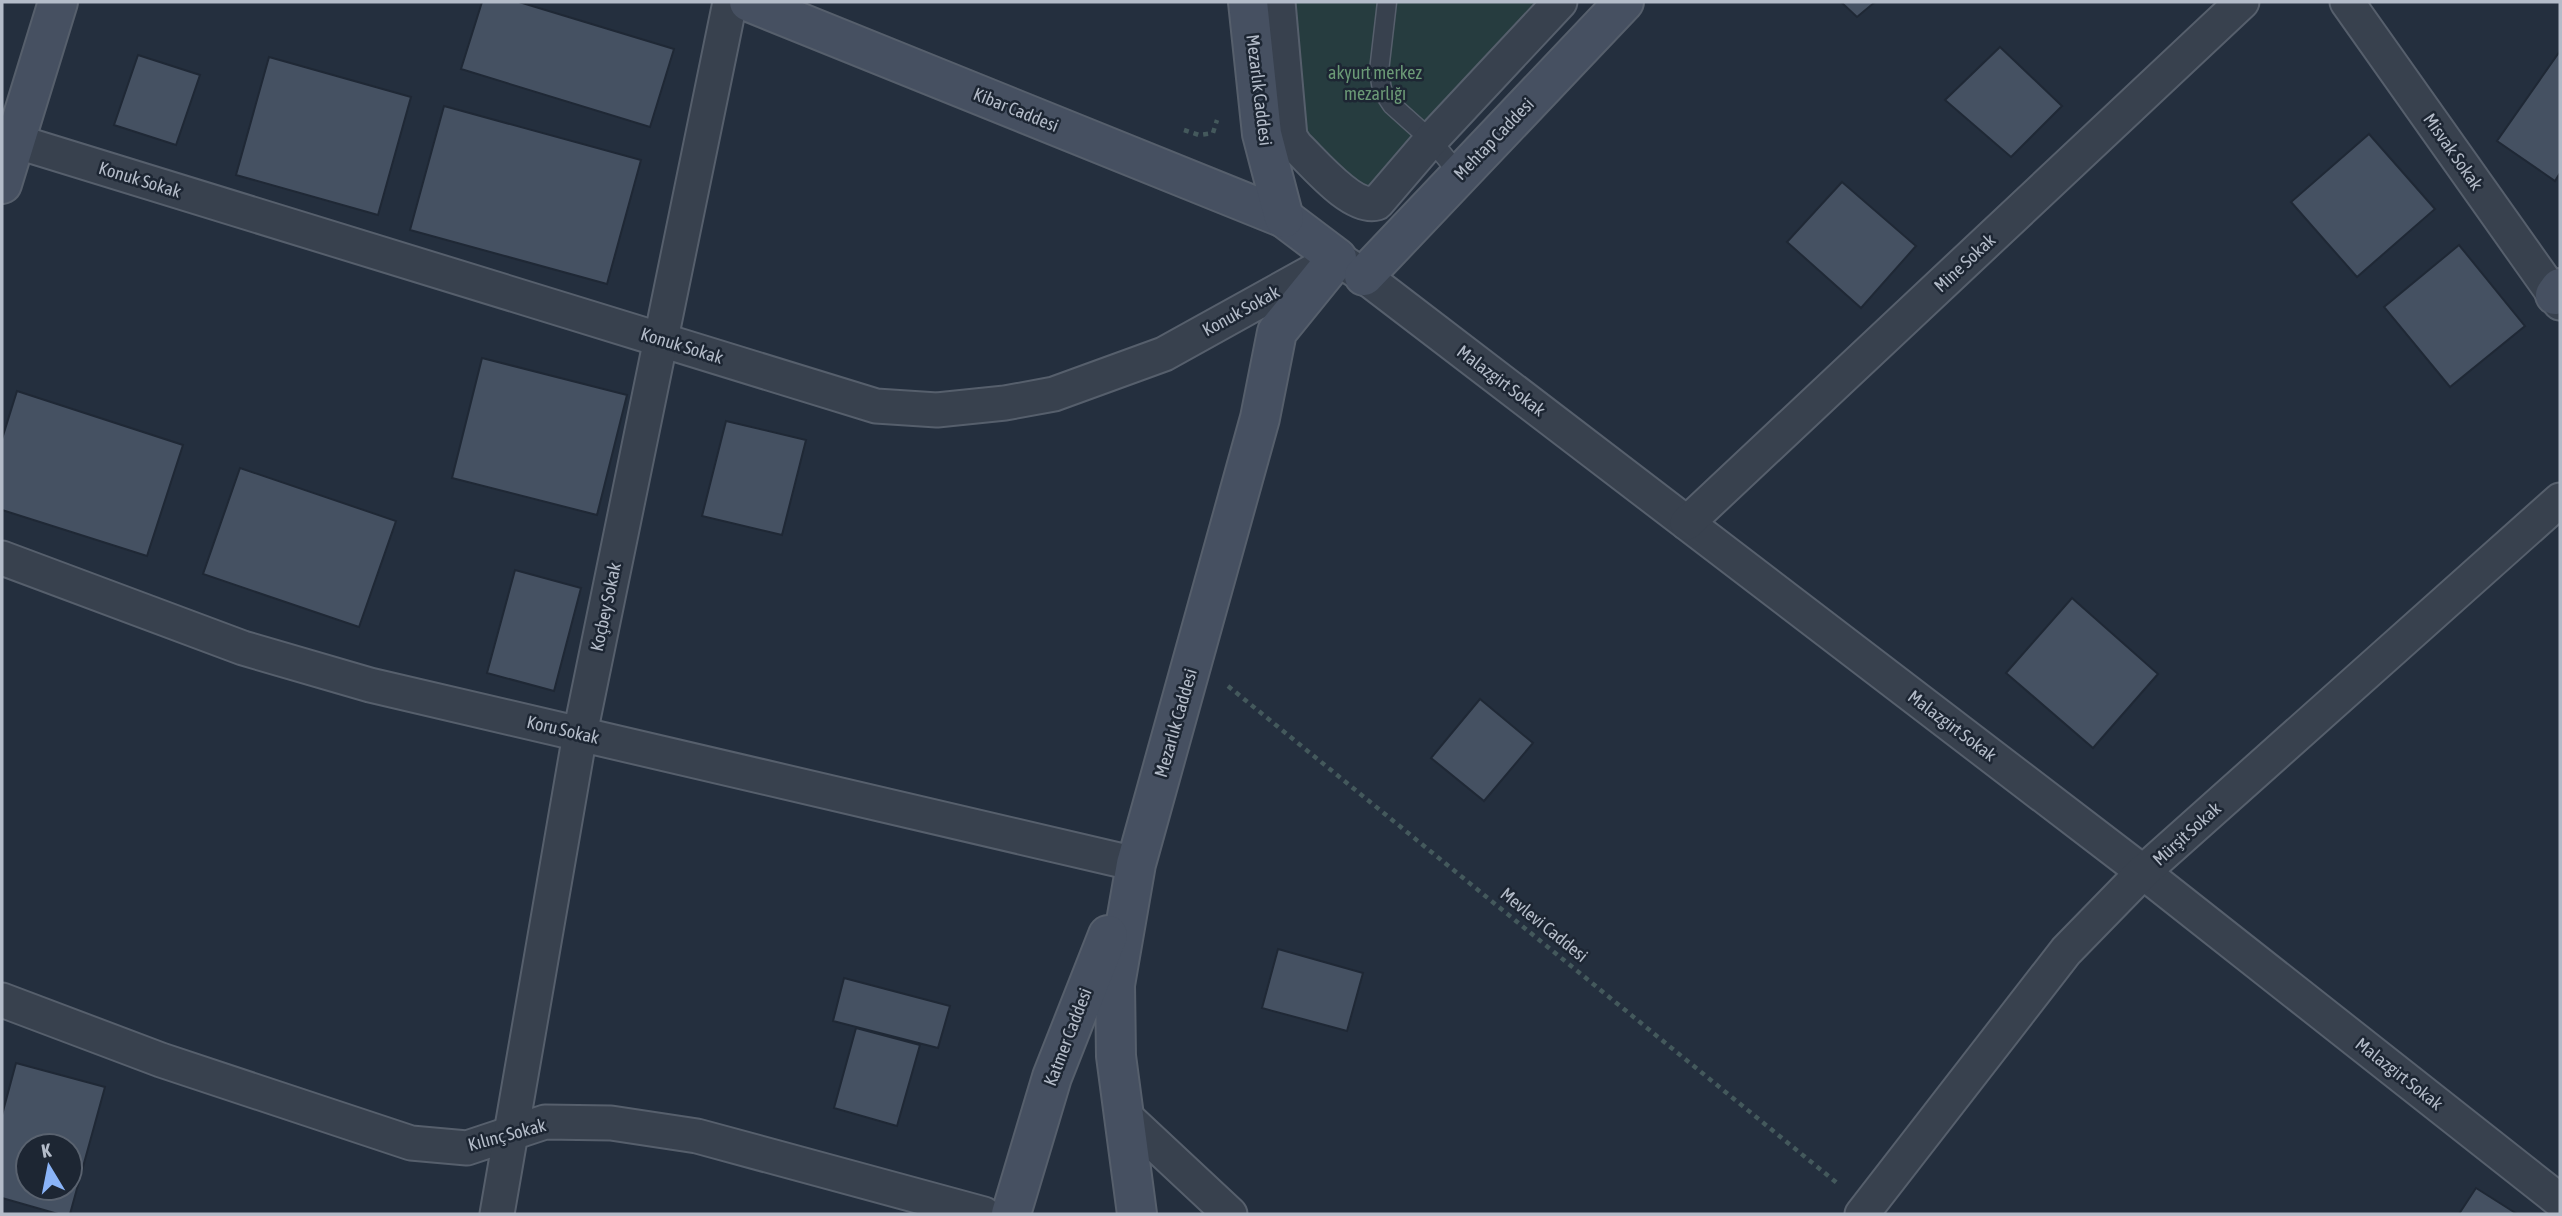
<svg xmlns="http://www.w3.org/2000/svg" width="2562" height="1216" font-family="'Asap Condensed',sans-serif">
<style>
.green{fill:#263c3f}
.building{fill:#455162;stroke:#1f2835;stroke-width:2;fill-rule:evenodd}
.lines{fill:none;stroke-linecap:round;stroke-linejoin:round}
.lane-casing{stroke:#565f6c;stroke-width:21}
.street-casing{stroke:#565f6c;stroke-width:37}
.secondary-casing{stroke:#565f6c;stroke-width:42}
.path{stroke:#44595c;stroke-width:4.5;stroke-dasharray:5 5;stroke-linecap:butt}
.lane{stroke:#38414e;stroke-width:18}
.street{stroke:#38414e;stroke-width:33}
.secondary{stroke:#465061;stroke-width:38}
.labels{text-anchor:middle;stroke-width:5;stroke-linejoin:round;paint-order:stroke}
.park-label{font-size:18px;fill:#6b9a76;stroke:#1d2633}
.street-label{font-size:18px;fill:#b4bcc9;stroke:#1d2633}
</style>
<rect width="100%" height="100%" fill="#242f3e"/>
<polygon class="green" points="1284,2 1571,2 1374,199 1296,135"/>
<g class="building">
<polygon points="482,2 519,2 674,49 650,127 461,69"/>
<polygon points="1841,2 1875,2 1857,17"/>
<polygon points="2000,47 2062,106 2011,157 1945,100"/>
<polygon points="2560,51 2560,173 2555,181 2497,141"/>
<polygon points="138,55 200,75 176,145 114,125"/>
<polygon points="269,57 411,97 378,215 236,175"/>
<polygon points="444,106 641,160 607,284 410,230"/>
<polygon points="2369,134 2435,209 2357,277 2291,202"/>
<polygon points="1842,182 1916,246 1861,308 1787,242"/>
<polygon points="2459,245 2525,326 2450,387 2384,307"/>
<polygon points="482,358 627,395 597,515 452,478"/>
<polygon points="17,391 183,445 147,556 2,510 2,439"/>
<polygon points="726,421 806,440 782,535 702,516"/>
<polygon points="240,468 396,521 359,627 203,574"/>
<polygon points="515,570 581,588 554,691 487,673"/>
<polygon points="2072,598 2158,674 2093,748 2006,673"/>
<polygon points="1480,699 1533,743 1484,801 1431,758"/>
<polygon points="1278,949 1363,973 1347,1031 1262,1008"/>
<polygon points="844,978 950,1006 938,1048 833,1021"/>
<polygon points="856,1028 920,1045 897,1126 834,1108"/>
<path d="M16 1063 105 1087 70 1214H58L2 1198V1115ZM28 1146H70V1188H28Z"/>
<polygon points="2476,1188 2517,1214 2459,1214"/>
</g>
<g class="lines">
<defs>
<polyline id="lane" points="1387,2 1379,71 1382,90 1392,105 1431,140 1460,175"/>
<g id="street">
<path d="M1278 2 1290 137 1296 146C1314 163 1352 210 1377 203L1431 140 1560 2"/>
<polyline points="2347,2 2560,303"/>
<polyline points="15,141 876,406 937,410 1005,403 1054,394 1164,354 1337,258 1364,276 2143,872 2560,1201"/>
<polyline points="1687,523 2242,2"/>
<polyline points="2,558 243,648 370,685 1136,864"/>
<polyline points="2,1000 161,1060 411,1143 467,1148 545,1122 611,1123 697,1136 984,1214"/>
<polyline points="1124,1115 1230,1214"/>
<polyline points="497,1214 580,734 730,2"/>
<polyline points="1862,1214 2066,951 2143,872 2560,500"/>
</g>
<g id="secondary">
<polyline points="749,2 1284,218 1337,258 1277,332 1260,418 1136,864 1115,985 1116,1056 1137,1214"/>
<polyline points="1248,2 1262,134 1284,218"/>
<polyline points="2,184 58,2"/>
<polyline points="1364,276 1624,2"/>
<polyline points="2555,295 2560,288"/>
<polyline points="1011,1214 1052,1077 1108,935"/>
</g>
</defs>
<use href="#lane" class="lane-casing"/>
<use href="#street" class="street-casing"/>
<use href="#secondary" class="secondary-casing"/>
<g class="path">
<polyline points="1184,130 1199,135 1213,133 1217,120"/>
<polyline points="1228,686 1837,1183"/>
</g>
<use href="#lane" class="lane"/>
<use href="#street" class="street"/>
<use href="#secondary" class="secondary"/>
</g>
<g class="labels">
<g class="park-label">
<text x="1375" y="79">akyurt merkez<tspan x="1375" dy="21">mezarlığı</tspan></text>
</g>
<g class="street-label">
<text transform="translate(1259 90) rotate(83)" y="6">Mezarlık Caddesi</text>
<text transform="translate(1016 110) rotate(22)" y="6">Kibar Caddesi</text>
<text transform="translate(1494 139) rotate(-46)" y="6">Mehtap Caddesi</text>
<text transform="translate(2453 152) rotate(55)" y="6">Misvak Sokak</text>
<text transform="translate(140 180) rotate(17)" y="6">Konuk Sokak</text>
<text transform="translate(1965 263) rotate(-43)" y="6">Mine Sokak</text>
<text transform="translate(1241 311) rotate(-29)" y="6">Konuk Sokak</text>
<text transform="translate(682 346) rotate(17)" y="6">Konuk Sokak</text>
<text transform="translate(1501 381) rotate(37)" y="6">Malazgirt Sokak</text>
<text transform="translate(606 607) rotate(-78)" y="6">Koçbey Sokak</text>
<text transform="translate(1176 723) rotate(-74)" y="6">Mezarlık Caddesi</text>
<text transform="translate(1952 726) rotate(37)" y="6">Malazgirt Sokak</text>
<text transform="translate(563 730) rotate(13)" y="6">Koru Sokak</text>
<text transform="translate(2187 834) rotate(-42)" y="6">Mürşit Sokak</text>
<text transform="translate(1544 925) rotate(39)" y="6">Mevlevi Caddesi</text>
<text transform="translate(1068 1037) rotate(-69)" y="6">Katmer Caddesi</text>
<text transform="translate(2399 1074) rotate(38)" y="6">Malazgirt Sokak</text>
<text transform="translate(507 1135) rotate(-15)" y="6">Kılınç Sokak</text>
</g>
</g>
<rect width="2562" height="1216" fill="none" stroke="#b4bcc9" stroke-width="7"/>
<g transform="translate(49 1167) rotate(350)"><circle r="33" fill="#1d2633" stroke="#59626f" stroke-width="2"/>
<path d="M0-5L12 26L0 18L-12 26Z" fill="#8ab4f8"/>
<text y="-10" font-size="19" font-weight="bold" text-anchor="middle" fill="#b4bcc9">K</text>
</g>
</svg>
